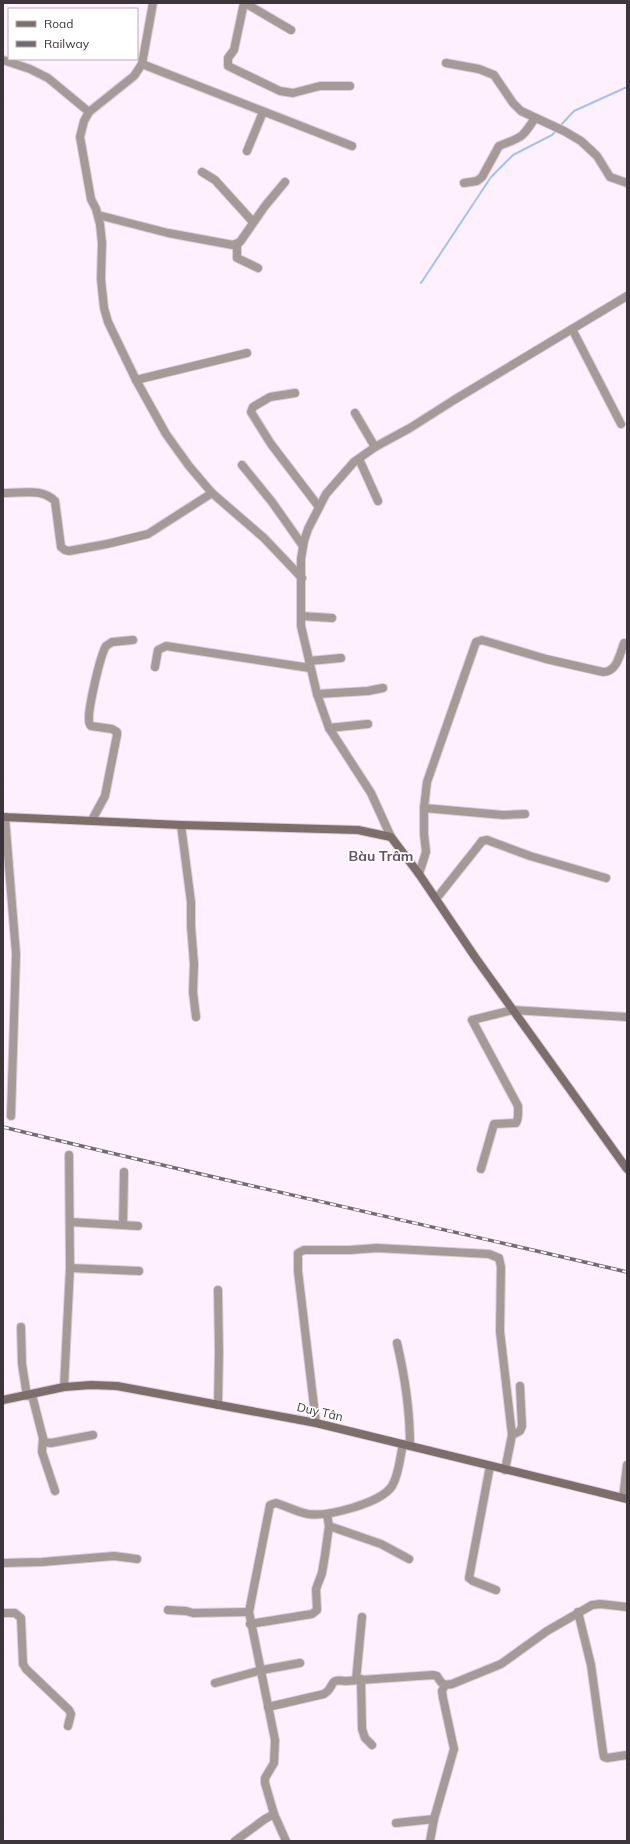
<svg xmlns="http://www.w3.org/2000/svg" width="630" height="1844" font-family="Mulish,sans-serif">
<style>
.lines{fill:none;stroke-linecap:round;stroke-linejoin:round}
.stream{stroke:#a1c2f6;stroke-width:2}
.street-casing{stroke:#dccedc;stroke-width:10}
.secondary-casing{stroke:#dccedc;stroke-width:10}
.street{stroke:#a59a96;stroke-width:8}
.secondary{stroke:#7e6e69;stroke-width:8}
.rail-casing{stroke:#726972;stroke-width:3.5}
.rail{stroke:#fff;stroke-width:2;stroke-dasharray:6;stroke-linecap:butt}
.labels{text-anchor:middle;stroke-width:3.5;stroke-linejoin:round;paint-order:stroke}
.street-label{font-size:12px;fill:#3c353c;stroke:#fff}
.quarter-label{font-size:14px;font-weight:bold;fill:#615161;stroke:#fff}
</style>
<rect width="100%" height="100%" fill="#fff0ff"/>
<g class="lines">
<g class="stream">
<polyline points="560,126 574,111 627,87"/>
<polyline points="421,283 491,177 513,155 552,135 557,130"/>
</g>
<defs>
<g id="street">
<polyline points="153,3 142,64 134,76 89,112 84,121 80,137 91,199 96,209 100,224 102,243 101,279 104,308 108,322 136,380 166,434 189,466 212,493 264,538 302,578"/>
<polyline points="244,3 234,50 228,58 228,66 280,91 293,93 320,86 350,86"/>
<polyline points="245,3 291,30"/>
<polyline points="3,60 30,69 48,78 89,112"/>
<polyline points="446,63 479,69 494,75 513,103 521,111 564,131 581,141 597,156 610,177 627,183"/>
<polyline points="142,64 352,146"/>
<polyline points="247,151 263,112"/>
<polyline points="202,172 215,180 253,222"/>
<path d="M464 183 477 181 482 177 499 146C521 137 521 140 535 118"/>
<polyline points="98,215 168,233 233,245 240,242 265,206 285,182"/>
<polyline points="237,244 237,258 258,268"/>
<polyline points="572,329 621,424"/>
<polyline points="136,380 247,353"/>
<polyline points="295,393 270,397 253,407 251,412 271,444 319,507"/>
<polyline points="355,413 375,447"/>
<polyline points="359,459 378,501"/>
<polyline points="242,465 272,502 303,546"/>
<path d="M3 493C21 494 41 487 55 501L61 547 65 550 69 551 107 544 148 534 212 493"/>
<polyline points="301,616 332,618"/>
<polyline points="309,661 341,658"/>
<polyline points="155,667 158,650 166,646 310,668"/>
<polyline points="317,694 368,691 383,688"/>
<polyline points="329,728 368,724"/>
<polyline points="424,808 503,815 525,814"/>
<polyline points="5,817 16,954 11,1116"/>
<path d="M92 820 105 796 117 735V732L112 729 91 726C89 723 89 724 89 720 88 709 100 656 106 646L112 642 133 640"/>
<polyline points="181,825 191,902 191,926 194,964 193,992 196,1017"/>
<polyline points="391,837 371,793 329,728 317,694 301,626 301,559 304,541 308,529 326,494 354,462 375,447 410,428 454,400 627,296"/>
<path d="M419 874 426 852 424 834V808L427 782 476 642 482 640 546 659 603 672C617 672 620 654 624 643"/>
<polyline points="436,899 479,845 482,841 487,840 530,856 606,878"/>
<path d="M481 1169 494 1124 516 1123C519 1118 518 1112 518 1106L472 1020 513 1010 627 1017"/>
<polyline points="70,1222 138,1226"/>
<polyline points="123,1225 124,1172"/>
<polyline points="70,1268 139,1271"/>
<polyline points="21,1327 22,1364 27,1396"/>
<path d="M397 1343C405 1377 410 1411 410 1446"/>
<polyline points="64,1387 70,1268 69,1155"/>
<polyline points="32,1395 43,1438 42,1452 55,1491"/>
<polyline points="218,1405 219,1352 218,1290"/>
<polyline points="316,1423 298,1271 298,1253 304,1250 350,1250 377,1248 489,1254 499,1258 501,1267 500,1331 512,1435 505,1470"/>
<polyline points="512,1435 520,1431 522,1426 520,1386"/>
<polyline points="43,1442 51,1443 93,1435"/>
<polyline points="490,1466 469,1578 473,1581 496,1590"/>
<polyline points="623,1498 627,1465"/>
<polyline points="329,1526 381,1544 409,1559"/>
<polyline points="3,1563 42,1562 114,1556 137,1559"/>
<polyline points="168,1610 186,1611 193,1613 249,1612"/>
<polyline points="578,1612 591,1665 603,1752 604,1757 607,1758 627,1755"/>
<polyline points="3,1613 15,1613 21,1618 23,1664 26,1669 69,1710 71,1714 68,1726"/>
<polyline points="250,1624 312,1614 317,1610 316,1589 322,1573 325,1555 329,1526 327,1514"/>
<polyline points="361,1679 362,1729 365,1738 372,1745"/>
<polyline points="356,1680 362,1617"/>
<polyline points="215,1683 262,1670 300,1663"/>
<path d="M268 1707 324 1694C336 1687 327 1678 346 1681L433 1675 437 1676C441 1683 443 1686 452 1684L501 1664 547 1631 592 1605 600 1604 627 1607"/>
<polyline points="396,1823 434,1819"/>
<polyline points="235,1841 265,1819 274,1814"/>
<path d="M286 1841 274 1814 265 1783V1778L274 1763 275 1740 249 1612 270 1505 276 1503C286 1506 297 1512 308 1514 328 1517 381 1503 392 1486 399 1475 400 1457 403 1444"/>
<polyline points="430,1841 434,1819 454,1749 443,1698 442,1691 445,1685"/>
</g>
<g id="secondary">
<polyline points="3,817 181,825 358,830 391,837 419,874 475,957 627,1169"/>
<polyline points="3,1400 64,1387 91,1385 117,1386 316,1423 627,1499"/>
</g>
</defs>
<use href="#street" class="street-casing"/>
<use href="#secondary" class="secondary-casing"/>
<use href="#street" class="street"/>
<use href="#secondary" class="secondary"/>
<defs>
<path id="rail" d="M3 1127C210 1178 419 1223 627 1272"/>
</defs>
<use href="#rail" class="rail-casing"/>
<use href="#rail" class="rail"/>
</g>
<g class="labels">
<g class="street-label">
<text transform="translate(320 1412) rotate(13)" y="4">Duy Tân</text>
</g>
<g class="quarter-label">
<text x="381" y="861">Bàu Trâm</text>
</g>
</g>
<rect width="630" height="1844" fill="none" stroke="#3c353c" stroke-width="8"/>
<rect x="8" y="8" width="130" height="52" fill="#ffffff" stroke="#b1aeb1"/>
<rect x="16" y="21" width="20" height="6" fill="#7e6e69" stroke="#b1aeb1"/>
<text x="44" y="28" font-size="12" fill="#3c353c">Road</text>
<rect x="16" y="41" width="20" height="6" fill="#726972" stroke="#b1aeb1"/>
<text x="44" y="48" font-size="12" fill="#3c353c">Railway</text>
</svg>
